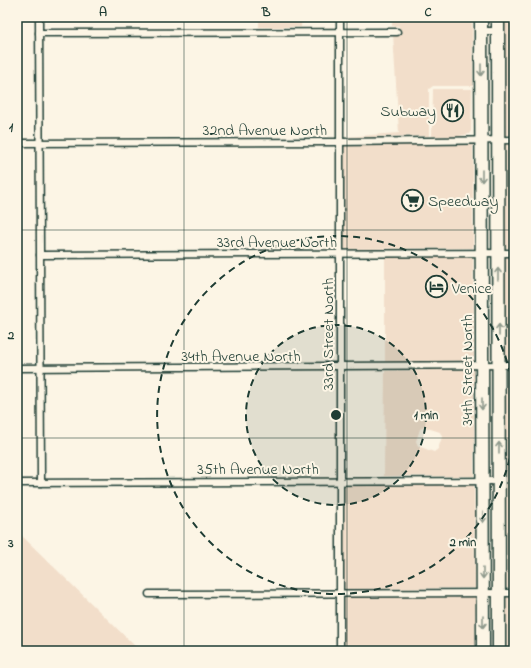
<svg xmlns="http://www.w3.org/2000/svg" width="531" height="668" font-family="'Indie Flower',sans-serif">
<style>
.built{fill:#f2deca;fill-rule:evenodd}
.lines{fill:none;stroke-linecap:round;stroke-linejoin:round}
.street-casing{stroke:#1f3d34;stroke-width:9}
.highway-casing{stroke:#1f3d34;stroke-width:15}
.street{stroke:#fcf5e5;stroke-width:6}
.highway{stroke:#fcf5e5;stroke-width:12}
.oneway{stroke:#8e998c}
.grid{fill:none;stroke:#1f3d34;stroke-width:1;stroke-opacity:0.55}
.ring{fill:none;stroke:#1f3d34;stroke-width:2;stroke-dasharray:7 5}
.labels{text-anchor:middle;stroke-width:4;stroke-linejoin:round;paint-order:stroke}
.poi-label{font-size:16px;fill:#1f3d34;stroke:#fcf5e5;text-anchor:start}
.street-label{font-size:16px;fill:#1f3d34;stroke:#fcf5e5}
.centre{fill:#1f3d34;stroke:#fcf5e5;stroke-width:2}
.ring-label{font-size:12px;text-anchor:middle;font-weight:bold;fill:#1f3d34;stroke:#fcf5e5;stroke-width:4;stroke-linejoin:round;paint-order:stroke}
.neatline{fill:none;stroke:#1f3d34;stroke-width:1.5}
.grid-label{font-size:13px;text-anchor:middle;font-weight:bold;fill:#1f3d34}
</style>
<rect width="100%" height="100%" fill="#fcf5e5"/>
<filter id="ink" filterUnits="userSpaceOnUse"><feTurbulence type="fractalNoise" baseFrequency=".025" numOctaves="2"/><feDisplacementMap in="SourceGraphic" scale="8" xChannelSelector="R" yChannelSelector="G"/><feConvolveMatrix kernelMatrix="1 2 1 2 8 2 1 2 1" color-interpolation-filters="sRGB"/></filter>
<g filter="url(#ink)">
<g class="built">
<polygon points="259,17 302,17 301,27 259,27"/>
<polygon points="392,17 472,17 473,86 433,86 429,89 429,136 344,137 399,133 393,34 399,34 399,26 392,26"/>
<polygon points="501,17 514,17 514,135 502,136"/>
<polygon points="433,89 472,89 471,131 469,134 459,136 432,136"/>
<polygon points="473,144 473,248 344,249 344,146"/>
<rect x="502" y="144" width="12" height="104"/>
<polygon points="385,257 473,257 474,361 385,362"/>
<polygon points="502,257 514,257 514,361 503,361"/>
<path d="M474 369V476H384L385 371ZM424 427 440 432 442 437 438 449 434 452 418 446 416 441 420 429Z"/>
<polygon points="503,369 514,369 514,588 506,588"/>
<polygon points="344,485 474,485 475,588 344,589"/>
<polygon points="17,531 140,651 17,651"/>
<polygon points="475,597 475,651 344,651 344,598"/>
<rect x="506" y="597" width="8" height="54"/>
</g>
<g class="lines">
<defs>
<g id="street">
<polyline points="39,17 41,483"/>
<polyline points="481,31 498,31"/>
<polyline points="39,33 397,32"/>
<polyline points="17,143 340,142 514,140"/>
<polyline points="40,255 514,253"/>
<polyline points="17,368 514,365"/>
<polyline points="17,483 499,481"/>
<polyline points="149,594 514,593"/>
<polyline points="340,651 340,17"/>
</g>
<g id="highway">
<polyline points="481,17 483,651"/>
<polyline points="498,17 499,651"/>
</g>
</defs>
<use href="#street" class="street-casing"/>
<use href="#highway" class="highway-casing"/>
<use href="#street" class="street"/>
<use href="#highway" class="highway"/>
</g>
<defs><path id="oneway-shaft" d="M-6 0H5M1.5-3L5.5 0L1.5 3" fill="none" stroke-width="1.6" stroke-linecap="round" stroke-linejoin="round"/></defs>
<g class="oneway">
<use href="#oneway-shaft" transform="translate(481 70) rotate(90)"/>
<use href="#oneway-shaft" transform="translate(482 176) rotate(90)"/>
<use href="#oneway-shaft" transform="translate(498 274) rotate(-90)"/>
<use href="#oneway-shaft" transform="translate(499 330) rotate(-90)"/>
<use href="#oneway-shaft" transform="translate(482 404) rotate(90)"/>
<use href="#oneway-shaft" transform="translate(499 448) rotate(-90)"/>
<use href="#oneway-shaft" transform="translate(483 517) rotate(90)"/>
<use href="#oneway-shaft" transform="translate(483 573) rotate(90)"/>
<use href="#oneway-shaft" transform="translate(483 622) rotate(90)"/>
</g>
</g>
<path class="grid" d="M184 17V651M347 17V651M17 230H514M17 438H514"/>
<circle cx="336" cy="415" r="90" fill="#1f3d34" fill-opacity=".12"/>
<g class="ring">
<circle cx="336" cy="415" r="90"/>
<path d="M514 435A179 179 0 1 1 514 395"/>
</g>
<defs>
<symbol id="restaurant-ring" viewBox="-11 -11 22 22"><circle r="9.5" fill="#fcf5e5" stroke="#1f3d34" stroke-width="1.5"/><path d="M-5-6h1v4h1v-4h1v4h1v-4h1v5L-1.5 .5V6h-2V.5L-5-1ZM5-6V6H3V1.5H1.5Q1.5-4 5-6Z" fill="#1f3d34"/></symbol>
<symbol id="supermarket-ring" viewBox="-11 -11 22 22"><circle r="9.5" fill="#fcf5e5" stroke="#1f3d34" stroke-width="1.5"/><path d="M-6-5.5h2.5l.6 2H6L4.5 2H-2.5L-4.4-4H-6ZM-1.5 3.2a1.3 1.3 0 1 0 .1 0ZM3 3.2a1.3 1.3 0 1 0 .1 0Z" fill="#1f3d34"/></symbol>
<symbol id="hotel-ring" viewBox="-11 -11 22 22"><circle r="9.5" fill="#fcf5e5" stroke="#1f3d34" stroke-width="1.5"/><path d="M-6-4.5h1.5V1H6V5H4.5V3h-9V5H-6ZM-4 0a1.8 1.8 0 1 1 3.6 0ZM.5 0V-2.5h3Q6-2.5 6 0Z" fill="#1f3d34"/></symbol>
</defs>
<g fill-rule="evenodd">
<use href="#restaurant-ring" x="440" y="98" width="25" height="25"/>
<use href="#supermarket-ring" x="400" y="188" width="25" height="25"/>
<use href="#hotel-ring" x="424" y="274" width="25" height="25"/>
</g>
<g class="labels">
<g class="poi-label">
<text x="436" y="116" text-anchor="end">Subway</text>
<text x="428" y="206">Speedway</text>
<text x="452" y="293">Venice</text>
</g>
<g class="street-label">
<text x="265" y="135">32nd Avenue North</text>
<text x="277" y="247">33rd Avenue North</text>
<text transform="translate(327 334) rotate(-90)" y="6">33rd Street North</text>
<text x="241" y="361">34th Avenue North</text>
<text transform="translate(466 370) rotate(-90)" y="6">34th Street North</text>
<text x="258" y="474">35th Avenue North</text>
</g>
</g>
<circle cx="336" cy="415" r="6" class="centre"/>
<g class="ring-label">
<text x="426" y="419">1 min</text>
<text x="463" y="546">2 min</text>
</g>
<rect width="531" height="668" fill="none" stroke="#fcf5e5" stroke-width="44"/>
<rect x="22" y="22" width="487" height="624" class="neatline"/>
<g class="grid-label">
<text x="103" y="16">A</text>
<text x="266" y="16">B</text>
<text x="428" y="16">C</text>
<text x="11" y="131">1</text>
<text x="11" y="339">2</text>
<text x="11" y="547">3</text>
</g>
</svg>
